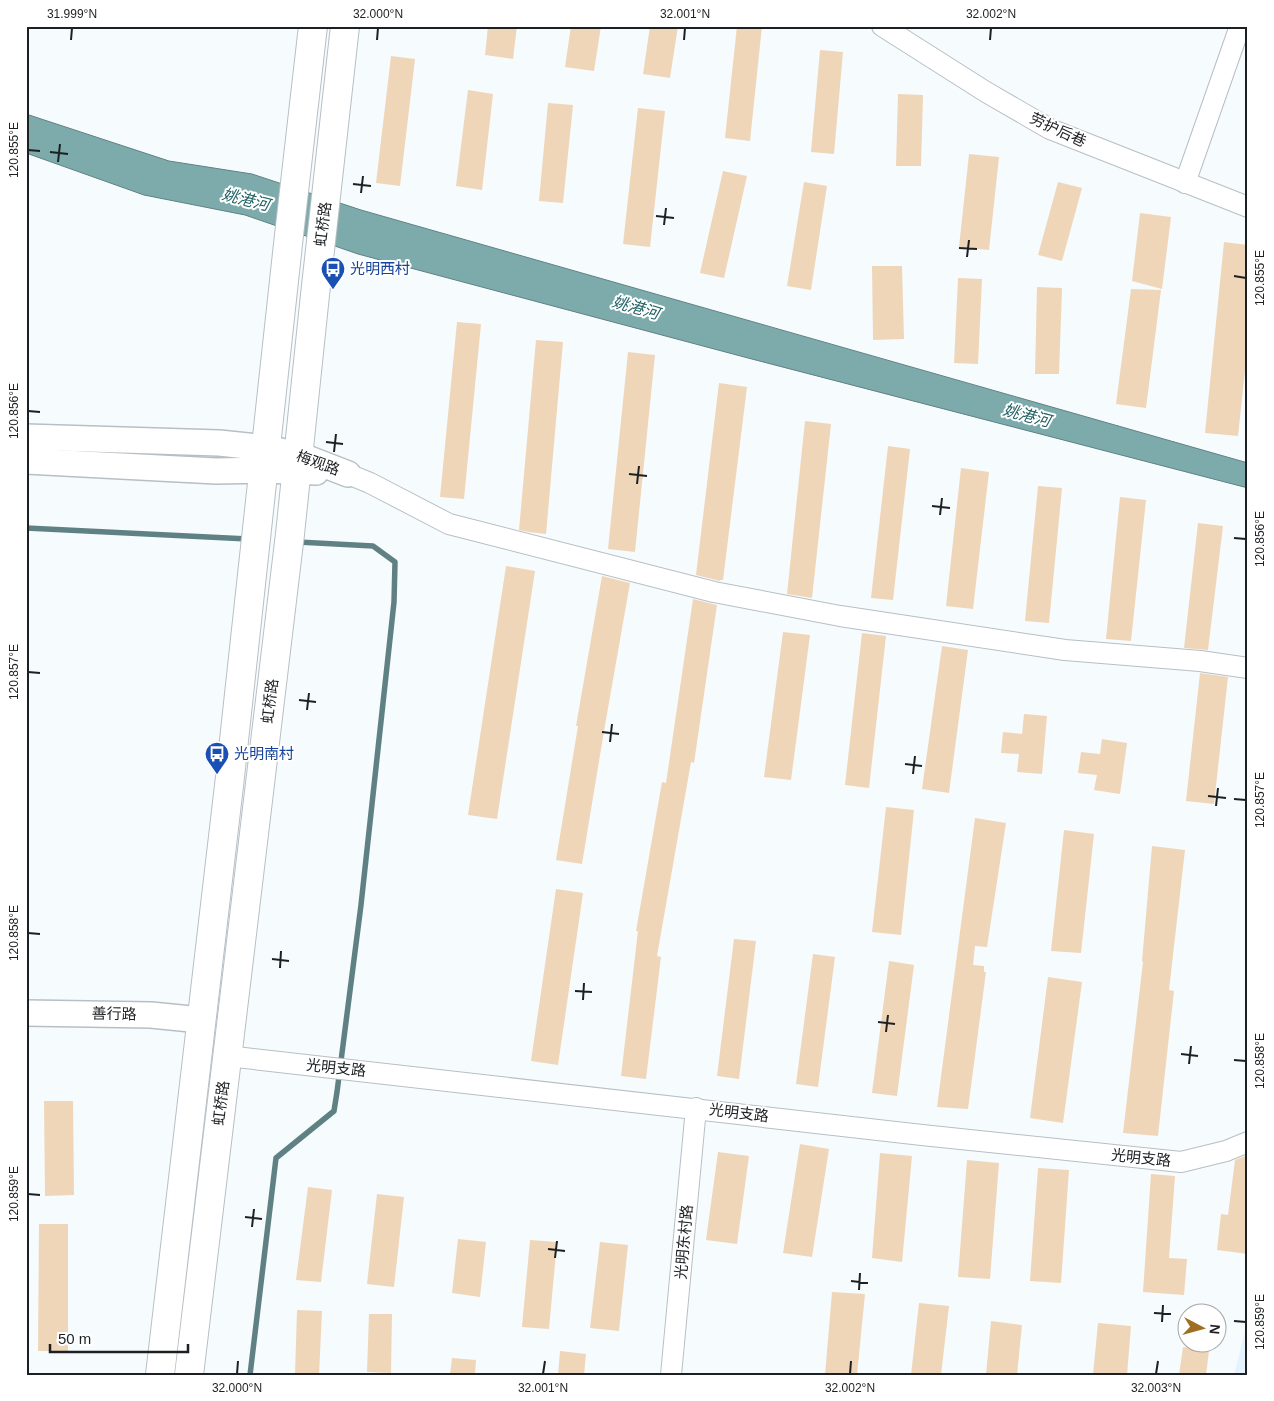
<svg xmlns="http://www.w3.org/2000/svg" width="1274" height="1401" font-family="Helvetica,'Noto Sans SC',sans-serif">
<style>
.built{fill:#e4f3fe}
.water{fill:#7dabac;stroke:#608183}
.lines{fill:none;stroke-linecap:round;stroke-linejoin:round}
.stream{stroke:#608183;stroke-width:5.5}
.building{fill:#f0d6b9}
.minor-casing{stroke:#b7bfc5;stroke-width:22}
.tertiary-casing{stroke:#b7bfc5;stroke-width:28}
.primary-casing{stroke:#b7bfc5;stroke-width:30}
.minor{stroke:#fff;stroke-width:20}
.tertiary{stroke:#fff;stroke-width:25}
.primary{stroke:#fff;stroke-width:28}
.ticks{fill:none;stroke:#1d2023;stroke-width:2}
.labels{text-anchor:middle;stroke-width:4;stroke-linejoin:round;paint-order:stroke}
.street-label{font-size:15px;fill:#1d2023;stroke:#fff}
.transit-label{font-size:15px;fill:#164399;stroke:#fff;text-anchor:start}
.water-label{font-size:16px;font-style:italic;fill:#236263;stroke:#fff}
.neatline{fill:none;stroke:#1d2023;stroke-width:2}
.ticks-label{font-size:12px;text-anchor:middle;fill:#1d2023}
</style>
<rect width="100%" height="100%" fill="#f6fbfe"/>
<polygon class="built" points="1248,1320 1248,1375 1234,1375"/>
<polygon class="water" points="26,114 169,161 252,174 361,210 1248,463 1248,488 748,358 358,254 245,215 144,195 26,153"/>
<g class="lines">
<g class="stream">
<polyline points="26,528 248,539"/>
<polyline points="250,1375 276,1158 334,1111 337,1092 361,905 394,602 395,562 373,546 298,542"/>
</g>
</g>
<g class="building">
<polygon points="488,26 517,26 513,59 485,55"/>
<polygon points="571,26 601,26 594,71 565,67"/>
<polygon points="650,26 678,26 670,78 643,74"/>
<polygon points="737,26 762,26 750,141 725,138"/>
<polygon points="820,50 843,52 834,154 811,152"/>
<polygon points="391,56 415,59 400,186 376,183"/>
<polygon points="468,90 493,94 482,190 456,186"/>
<polygon points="898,94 923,95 921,166 896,166"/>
<polygon points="548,103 573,105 563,203 539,201"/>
<polygon points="638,108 665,111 650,247 623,244"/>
<polygon points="969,154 999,157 989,250 959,247"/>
<polygon points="723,171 747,176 724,278 700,273"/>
<polygon points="804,182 827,186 811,290 787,286"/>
<polygon points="1058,182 1082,188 1062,261 1038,255"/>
<polygon points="1140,213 1171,217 1162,289 1132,281"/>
<polygon points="1224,242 1248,245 1248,343 1238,436 1205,433"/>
<polygon points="872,266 902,266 904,339 873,340"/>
<polygon points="958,278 982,279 978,364 954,363"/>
<polygon points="1037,287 1062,288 1059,374 1035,374"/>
<polygon points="1131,289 1161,290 1146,408 1116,404"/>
<polygon points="457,322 481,324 464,499 440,497"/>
<polygon points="536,340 563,342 546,534 529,532 519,530"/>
<polygon points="628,352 655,355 635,552 608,549"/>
<polygon points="719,383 747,387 723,580 720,580 720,581 696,575"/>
<polygon points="805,421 831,424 812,598 787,594"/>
<polygon points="888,446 910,449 893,600 871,598"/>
<polygon points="961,468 989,472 973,609 946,606"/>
<polygon points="1038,486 1062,488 1049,623 1025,621"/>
<polygon points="1120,497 1146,500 1131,641 1106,639"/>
<polygon points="1198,523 1223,526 1208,650 1184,648"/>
<polygon points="506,566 535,571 497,819 468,815"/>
<polygon points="602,576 630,583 604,731 582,864 556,860 578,726 576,726"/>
<polygon points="693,599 717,605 694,763 691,762 657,956 661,957 646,1079 621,1076 638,931 636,931 662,782 666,783"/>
<polygon points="783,632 810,635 791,780 764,777"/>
<polygon points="862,633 886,636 869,788 845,785"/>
<polygon points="942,646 968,650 949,793 922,789"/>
<polygon points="1200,673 1228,677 1214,804 1186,801"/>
<polygon points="1024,714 1047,716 1042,774 1017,772 1019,754 1001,753 1003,732 1022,734"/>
<polygon points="1102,739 1127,743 1120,794 1094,790 1097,775 1078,773 1081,752 1100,754"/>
<polygon points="886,807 914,810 901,935 872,932"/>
<polygon points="975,818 1006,823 987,947 975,946 973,965 984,966 984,972 986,972 968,1109 937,1107"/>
<polygon points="1064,830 1094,834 1081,953 1051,951"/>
<polygon points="1152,846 1185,850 1169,990 1174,991 1158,1136 1123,1133 1143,962 1142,961"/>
<polygon points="556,889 583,893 558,1065 531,1061"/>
<polygon points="734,939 756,941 739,1079 717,1076"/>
<polygon points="813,954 835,957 818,1087 796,1084"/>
<polygon points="889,961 914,965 897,1096 872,1093"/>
<polygon points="1048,977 1082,982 1063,1123 1030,1118"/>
<polygon points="44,1101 73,1101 74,1195 45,1196"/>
<polygon points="800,1144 829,1149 812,1257 783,1253"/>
<polygon points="718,1152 749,1156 737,1244 706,1240"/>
<polygon points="880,1153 912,1156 902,1262 872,1258"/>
<polygon points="1248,1155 1248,1254 1217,1250 1221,1214 1228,1215 1235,1160"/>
<polygon points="967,1160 999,1163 990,1279 958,1277"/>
<polygon points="1038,1168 1069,1170 1061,1283 1030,1281"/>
<polygon points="1151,1174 1175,1176 1169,1258 1187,1259 1184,1295 1143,1292"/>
<polygon points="308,1187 332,1190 321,1282 296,1280"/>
<polygon points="377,1194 404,1197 394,1287 367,1284"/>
<polygon points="39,1224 68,1224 68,1351 38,1351"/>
<polygon points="458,1239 486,1242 480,1297 452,1293"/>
<polygon points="530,1240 557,1242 549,1329 522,1327"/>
<polygon points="600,1242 628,1245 619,1331 590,1328"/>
<polygon points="832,1292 865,1294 857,1375 825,1375"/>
<polygon points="919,1303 949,1306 941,1375 911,1375"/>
<polygon points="297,1310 322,1311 319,1375 295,1375"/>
<polygon points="369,1314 392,1314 391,1373 367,1372"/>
<polygon points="991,1321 1022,1325 1017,1375 986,1375"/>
<polygon points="1098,1323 1131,1326 1127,1375 1093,1375"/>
<polygon points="1183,1347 1209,1351 1206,1375 1179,1375"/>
<polygon points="560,1351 586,1354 584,1375 558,1375"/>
<polygon points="452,1358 476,1360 475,1375 450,1375"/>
</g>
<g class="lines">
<defs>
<g id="minor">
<polyline points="882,26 986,92 1050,129 1248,207"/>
<polyline points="1185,183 1240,26"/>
<polyline points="348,474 370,483 449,524 714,592 840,616 1065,650 1200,661 1248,668"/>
<polyline points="227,1056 922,1135 1181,1162 1226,1151 1248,1142"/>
<polyline points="671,1375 696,1108"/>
</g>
<g id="tertiary">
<polyline points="26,437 219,443 266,448 299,455 348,474"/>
<polyline points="26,461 216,471 263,470 316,472"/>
<polyline points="26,1013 151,1015 201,1020"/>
</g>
<g id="primary">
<polyline points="160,1375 230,777 289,235 313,26"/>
<polyline points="189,1375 290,534 315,295 345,26"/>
</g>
</defs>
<use href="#minor" class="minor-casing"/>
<use href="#tertiary" class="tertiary-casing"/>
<use href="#primary" class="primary-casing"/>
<use href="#minor" class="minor"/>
<use href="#tertiary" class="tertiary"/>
<use href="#primary" class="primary"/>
</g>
<path class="ticks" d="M71 40 72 28M377 40 378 28M684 40 685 28M990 40 991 28M28 150 40 151M50 152 68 154M58 162 60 144M353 184 371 186M361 193 363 176M656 216 674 218M664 225 666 208M959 248 977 249M967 257 969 240M1234 276 1246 278M28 411 40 412M326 442 343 444M334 452 336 434M629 474 647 476M637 484 639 466M932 506 950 508M940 515 942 498M1234 538 1246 539M28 672 40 673M299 700 316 702M307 710 309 693M602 732 619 734M610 742 612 724M905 764 922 766M913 774 915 756M1208 796 1226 798M1234 799 1246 800M1216 806 1218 788M28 933 40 934M272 959 289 961M280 968 281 951M575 991 592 992M583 1000 584 983M878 1022 895 1024M886 1032 888 1015M1181 1054 1198 1056M1234 1060 1246 1061M1189 1064 1191 1046M28 1194 40 1195M245 1217 262 1219M252 1227 254 1209M548 1249 565 1251M555 1258 557 1241M851 1281 868 1283M859 1290 860 1273M1154 1313 1171 1314M1234 1321 1246 1322M1162 1322 1163 1305M237 1374 238 1361M543 1374 545 1361M850 1374 851 1361M1156 1374 1158 1361"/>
<defs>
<symbol id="bus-pin" viewBox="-11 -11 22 30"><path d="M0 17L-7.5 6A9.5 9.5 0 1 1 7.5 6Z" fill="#1a4fb4" stroke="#fff"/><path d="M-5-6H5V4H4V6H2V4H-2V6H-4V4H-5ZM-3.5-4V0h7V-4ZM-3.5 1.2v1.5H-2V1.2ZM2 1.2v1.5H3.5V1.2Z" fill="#fff"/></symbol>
</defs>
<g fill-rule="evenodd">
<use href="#bus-pin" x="319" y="255" width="28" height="38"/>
<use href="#bus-pin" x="203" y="740" width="28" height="38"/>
</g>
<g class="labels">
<g class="street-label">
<text transform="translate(1058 130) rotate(25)" y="5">劳护后巷</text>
<text transform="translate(323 224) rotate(-83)" y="5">虹桥路</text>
<text transform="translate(318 463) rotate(20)" y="5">梅观路</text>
<text transform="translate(270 701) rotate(-83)" y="5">虹桥路</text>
<text transform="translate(114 1014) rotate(1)" y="5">善行路</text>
<text transform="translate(336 1068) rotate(6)" y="5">光明支路</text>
<text transform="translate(221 1103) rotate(-83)" y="5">虹桥路</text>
<text transform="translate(739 1113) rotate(7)" y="5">光明支路</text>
<text transform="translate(1141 1158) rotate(6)" y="5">光明支路</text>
<text transform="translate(684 1242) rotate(-85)" y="5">光明东村路</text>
</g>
<g class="transit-label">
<text x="350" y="274">光明西村</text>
<text x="234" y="759">光明南村</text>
</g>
<g class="water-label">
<text transform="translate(246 199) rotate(14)" y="6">姚港河</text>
<text transform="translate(636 307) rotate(16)" y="6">姚港河</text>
<text transform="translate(1027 415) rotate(15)" y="6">姚港河</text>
</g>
</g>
<rect width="1274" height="1401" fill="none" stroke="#ffffff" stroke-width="55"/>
<g transform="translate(1202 1328) rotate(96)"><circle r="24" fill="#ffffff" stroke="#a5a6a7"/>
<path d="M0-4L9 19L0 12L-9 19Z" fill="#9f6e23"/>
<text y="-8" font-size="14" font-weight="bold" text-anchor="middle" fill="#1d2023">N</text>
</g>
<path d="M50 1344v8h138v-8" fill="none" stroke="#1d2023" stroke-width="2.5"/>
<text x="58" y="1344" font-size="15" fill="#1d2023" stroke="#ffffff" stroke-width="4" paint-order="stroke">50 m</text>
<rect x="28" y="28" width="1218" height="1346" class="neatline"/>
<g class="ticks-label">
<text x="72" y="18">31.999°N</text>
<text x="378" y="18">32.000°N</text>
<text x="685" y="18">32.001°N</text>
<text x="991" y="18">32.002°N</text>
<text transform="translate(14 150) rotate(-90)" y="4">120.855°E</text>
<text transform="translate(1260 278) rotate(-90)" y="4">120.855°E</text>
<text transform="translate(14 411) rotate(-90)" y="4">120.856°E</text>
<text transform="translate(1260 539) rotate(-90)" y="4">120.856°E</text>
<text transform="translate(14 672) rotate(-90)" y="4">120.857°E</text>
<text transform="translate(1260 800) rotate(-90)" y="4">120.857°E</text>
<text transform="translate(14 933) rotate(-90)" y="4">120.858°E</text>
<text transform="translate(1260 1061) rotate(-90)" y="4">120.858°E</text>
<text transform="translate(14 1194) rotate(-90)" y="4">120.859°E</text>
<text transform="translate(1260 1322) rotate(-90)" y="4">120.859°E</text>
<text x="237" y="1392">32.000°N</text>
<text x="543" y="1392">32.001°N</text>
<text x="850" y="1392">32.002°N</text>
<text x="1156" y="1392">32.003°N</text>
</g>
</svg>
